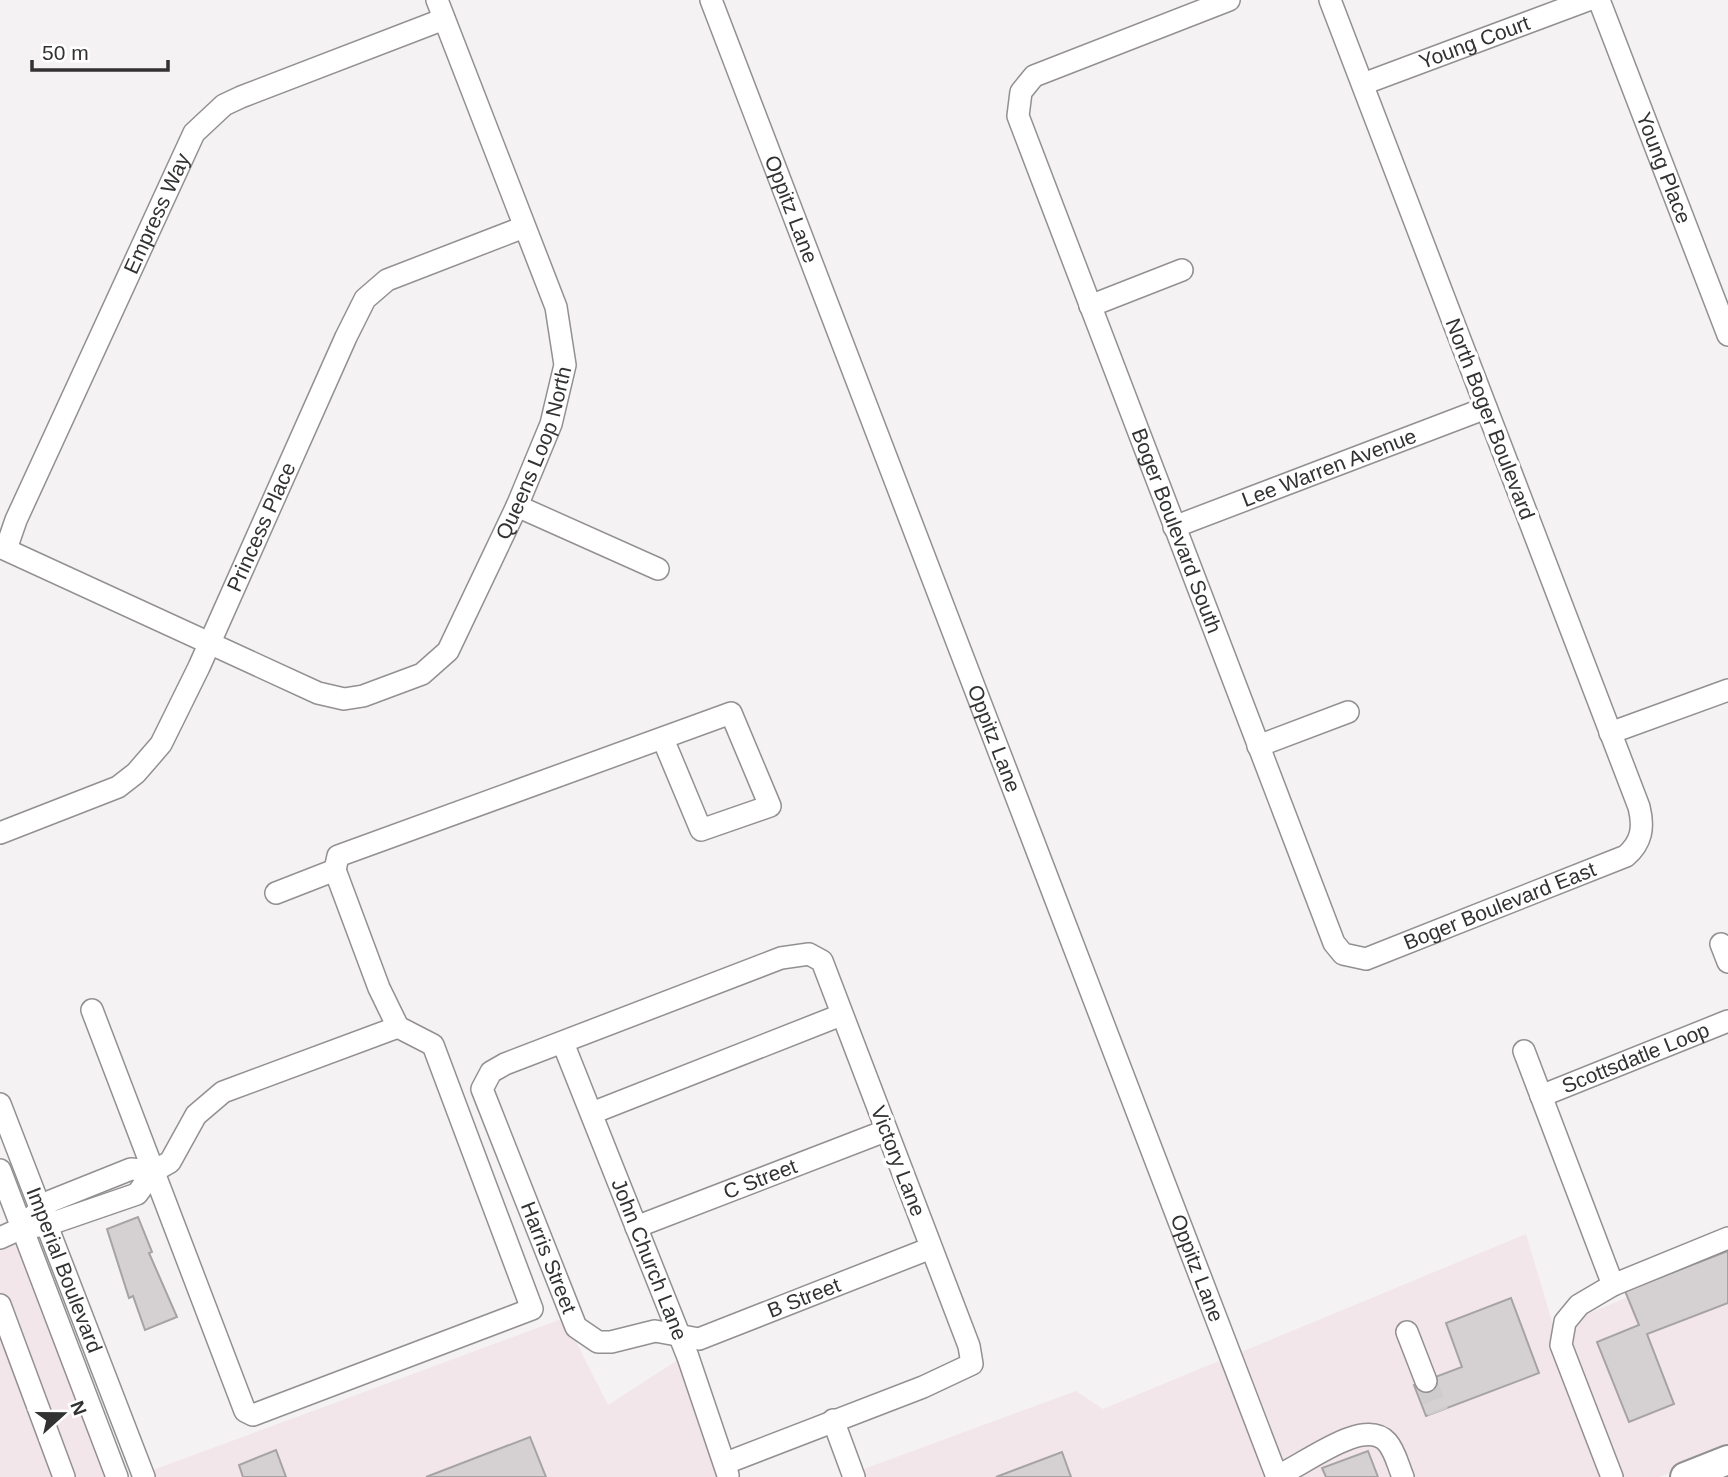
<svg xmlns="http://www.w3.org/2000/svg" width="1728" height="1477" font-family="Helvetica,sans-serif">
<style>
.built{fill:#f2e6eb}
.building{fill:#d5d1d3;stroke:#a6a3a5;stroke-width:2}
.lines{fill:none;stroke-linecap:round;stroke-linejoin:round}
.minor-tunnel{stroke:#cecccd;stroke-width:21;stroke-dasharray:21 10;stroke-linecap:butt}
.minor-casing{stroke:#939091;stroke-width:24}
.major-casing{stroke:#939091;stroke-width:32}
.minor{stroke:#fff;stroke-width:21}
.major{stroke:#fff;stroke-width:28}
.labels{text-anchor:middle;stroke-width:7;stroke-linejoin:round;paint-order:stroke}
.street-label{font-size:21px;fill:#333233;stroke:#fff}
</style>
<rect width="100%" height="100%" fill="#f5f2f3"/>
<g class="built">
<polygon points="8,1223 105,1477 0,1477 0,1225"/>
<polygon points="1526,1234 1553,1325 1551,1349 1601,1477 1289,1477 1241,1352"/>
<polygon points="1728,1255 1728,1450 1659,1477 1623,1477 1571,1343 1571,1334 1578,1318"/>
<polygon points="564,1318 608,1405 684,1356 717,1477 155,1477 153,1470"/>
<polygon points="1221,1360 1266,1477 842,1477 1076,1391 1103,1409"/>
</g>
<g class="building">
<polygon points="138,1217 152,1252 149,1253 177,1317 145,1330 133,1296 129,1298 107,1229"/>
<polygon points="1728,1251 1728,1303 1647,1334 1674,1404 1629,1422 1597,1342 1639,1325 1625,1291"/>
<polygon points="1511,1298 1539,1373 1426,1416 1414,1385 1462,1367 1446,1323"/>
<polygon points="530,1437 546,1477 426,1477"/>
<polygon points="276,1450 286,1477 243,1477 239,1465"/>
<polygon points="1368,1451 1378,1477 1326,1477 1322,1468"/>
<polygon points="1062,1452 1071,1477 996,1477"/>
</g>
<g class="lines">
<polyline class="minor-tunnel" points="1426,1381 1438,1412"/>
<defs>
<g id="minor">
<path id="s1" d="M711 0 1277 1477"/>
<path id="s2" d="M1229 0 1034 76 1021 92 1018 116 1334 943 1343 954 1366 959 1626 856C1642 842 1644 827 1639 807L1330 0"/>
<path id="s3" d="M1599 0 1728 335"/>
<path id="s4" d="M1363 84 1588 0"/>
<polyline points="1090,306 1182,270"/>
<polyline points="517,506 658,569"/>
<path id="s5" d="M1174 527 1486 408"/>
<path id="s6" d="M0 547 318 693 344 699 363 696 422 674 448 651 517 506 551 424 565 365 556 307 437 0"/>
<path id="s7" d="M6 549 16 520 194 133 224 105 241 97 444 19"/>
<polyline points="1610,733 1728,690"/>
<polyline points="1258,746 1348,712"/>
<path id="s8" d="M0 833 118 787 136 773 161 744 199 667 346 337 365 299 387 280 524 227"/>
<polyline points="335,870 338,856 731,713 770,806 701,830 663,739"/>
<polyline points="1721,944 1728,962"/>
<polyline points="92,1010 245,1411 253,1415 532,1309 433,1045 398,1027 379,988 335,870 276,893"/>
<path id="s9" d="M563 1043 688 1357 728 1475"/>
<polyline points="1524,1051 1613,1285"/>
<path id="s10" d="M1541 1096 1728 1021"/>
<path id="s11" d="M0 1104 144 1477"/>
<polyline points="592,1113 841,1015"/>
<polyline points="0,1170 117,1477"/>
<polyline points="33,1216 51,1201 131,1169 154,1171"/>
<path id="s12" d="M636 1227 885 1131"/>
<polyline points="0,1238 22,1228 47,1225 137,1194 154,1171 170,1162 196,1115 223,1092 398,1027"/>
<polyline points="0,1305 64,1477"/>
<polyline points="1407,1332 1426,1381"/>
<polyline points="833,1420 854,1477"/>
<path id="s13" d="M726 1463 923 1387 972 1364 969 1346 822 961 809 954 781 958 505 1064 491 1072 482 1089 576 1327 598 1342H611L655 1331 699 1339 931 1248"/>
<path d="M1277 1476C1303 1466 1363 1416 1387 1442 1395 1451 1398 1465 1403 1477"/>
<polyline points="1612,1477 1561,1345 1565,1322 1579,1305 1613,1285 1728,1238"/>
</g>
<polyline id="major" points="1685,1477 1728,1460"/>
</defs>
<use href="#minor" class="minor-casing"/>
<use href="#major" class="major-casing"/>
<use href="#minor" class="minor"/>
<use href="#major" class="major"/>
</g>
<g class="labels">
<g class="street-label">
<text dy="7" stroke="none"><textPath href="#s4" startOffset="119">Young Court</textPath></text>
<text dy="7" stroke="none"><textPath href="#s3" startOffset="180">Young Place</textPath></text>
<text dy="7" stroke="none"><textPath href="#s1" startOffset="224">Oppitz Lane</textPath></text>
<text dy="7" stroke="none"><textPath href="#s7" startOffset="368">Empress Way</textPath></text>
<text transform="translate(1490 419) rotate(69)" y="7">North Boger Boulevard</text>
<text dy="7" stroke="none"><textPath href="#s6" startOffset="710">Queens Loop North</textPath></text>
<text dy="7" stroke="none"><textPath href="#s5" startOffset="166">Lee Warren Avenue</textPath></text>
<text dy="7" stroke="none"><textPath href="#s8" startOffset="427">Princess Place</textPath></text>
<text dy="7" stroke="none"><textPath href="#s2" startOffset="698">Boger Boulevard South</textPath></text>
<text dy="7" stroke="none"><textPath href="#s1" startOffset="791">Oppitz Lane</textPath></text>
<text dy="7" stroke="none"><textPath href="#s2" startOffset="1321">Boger Boulevard East</textPath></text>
<text dy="7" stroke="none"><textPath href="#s10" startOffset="102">Scottsdatle Loop</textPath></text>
<text transform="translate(898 1161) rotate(69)" y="7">Victory Lane</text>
<text dy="7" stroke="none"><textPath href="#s12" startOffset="133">C Street</textPath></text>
<text dy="7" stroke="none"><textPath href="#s13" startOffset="1251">Harris Street</textPath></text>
<text dy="7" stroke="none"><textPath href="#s9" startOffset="233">John Church Lane</textPath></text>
<text dy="7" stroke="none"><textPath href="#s1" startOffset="1358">Oppitz Lane</textPath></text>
<text dy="7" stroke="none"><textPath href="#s11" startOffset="178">Imperial Boulevard</textPath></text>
<text dy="7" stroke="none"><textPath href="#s13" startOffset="1568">B Street</textPath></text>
</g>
</g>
<g transform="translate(63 1414) rotate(69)" stroke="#ffffff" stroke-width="5" paint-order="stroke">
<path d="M0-5L12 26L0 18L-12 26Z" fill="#333233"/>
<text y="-10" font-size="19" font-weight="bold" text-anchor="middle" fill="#333233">N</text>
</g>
<path d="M32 60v10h136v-10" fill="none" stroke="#333233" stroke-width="3.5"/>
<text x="42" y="60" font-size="21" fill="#333233" stroke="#ffffff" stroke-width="5" paint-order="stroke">50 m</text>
</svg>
